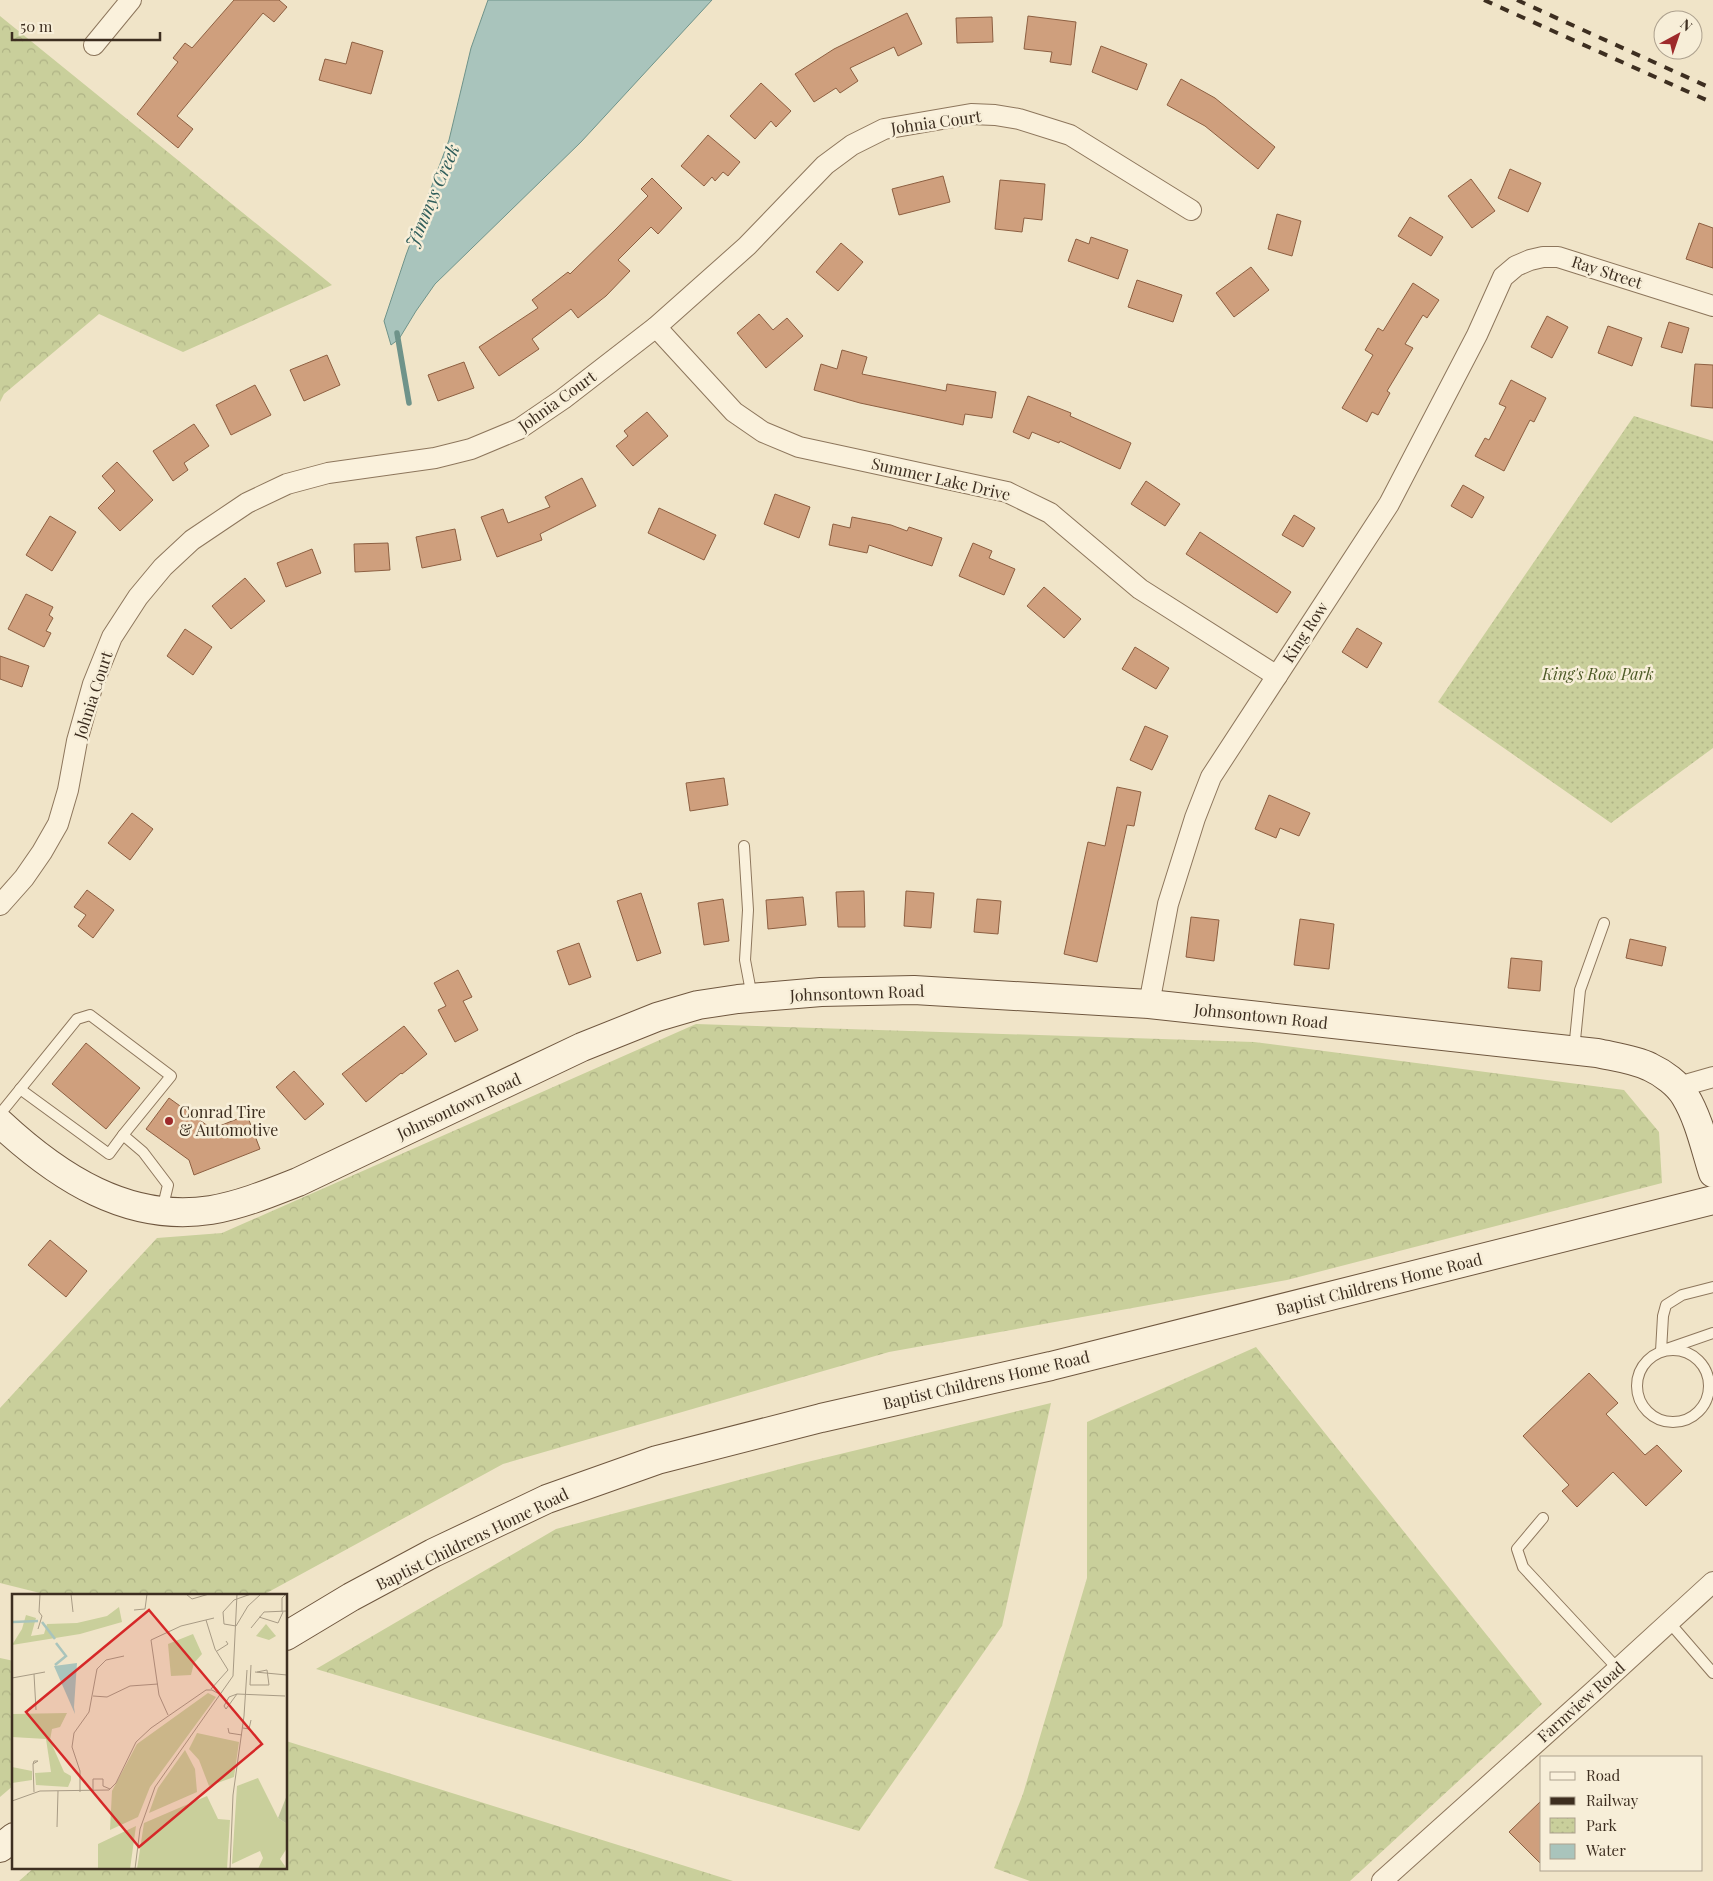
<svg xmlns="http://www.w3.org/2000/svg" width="1713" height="1881" font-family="'Playfair Display',serif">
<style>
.forest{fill:url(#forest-crowns)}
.park{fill:url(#park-dots)}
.water{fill:#a9c4bc;stroke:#6f938a}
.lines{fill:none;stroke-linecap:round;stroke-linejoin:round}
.stream{stroke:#6f938a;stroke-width:5.5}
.building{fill:#cf9f7d;stroke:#8d5f41}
.lane-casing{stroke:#8d765c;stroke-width:12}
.street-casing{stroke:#8d765c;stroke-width:22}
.secondary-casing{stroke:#6f573f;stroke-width:30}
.lane{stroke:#faf1dc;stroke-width:10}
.street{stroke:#faf1dc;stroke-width:20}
.secondary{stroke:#faf1dc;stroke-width:28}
.rail{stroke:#3d2e20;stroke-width:4;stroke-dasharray:9 9;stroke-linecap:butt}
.poi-dot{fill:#9e2a2b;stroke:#f7eed8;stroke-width:2}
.labels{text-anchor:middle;stroke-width:5;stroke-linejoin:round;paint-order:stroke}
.street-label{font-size:16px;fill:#3d2e20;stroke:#f7eed8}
.park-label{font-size:16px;font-style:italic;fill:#4d5a26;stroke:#f7eed8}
.poi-label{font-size:16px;fill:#3d2e20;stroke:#f7eed8;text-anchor:start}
.water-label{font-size:18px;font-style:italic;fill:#2f5d5a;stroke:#f7eed8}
.inset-river{fill:none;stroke:#a9c4bc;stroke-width:2.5}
.inset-road{fill:none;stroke:#a89b85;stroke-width:1}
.view{fill:#d62828;fill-opacity:0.15;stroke:#d62828;stroke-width:2.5}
.inset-edge{fill:none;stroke:#3d2e20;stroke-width:2.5}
</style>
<defs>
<pattern id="forest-crowns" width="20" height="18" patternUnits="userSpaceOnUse" patternTransform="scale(1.25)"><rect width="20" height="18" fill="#c9cf9b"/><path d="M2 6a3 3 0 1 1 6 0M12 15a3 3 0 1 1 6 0" fill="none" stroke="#aeb285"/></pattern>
<pattern id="park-dots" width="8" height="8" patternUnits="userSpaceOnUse" patternTransform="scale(1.25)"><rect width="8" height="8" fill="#c9cf9b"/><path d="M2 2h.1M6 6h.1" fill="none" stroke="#aeb285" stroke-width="1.8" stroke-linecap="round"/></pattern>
</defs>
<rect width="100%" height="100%" fill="#f0e4c8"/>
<g class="forest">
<polygon points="0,16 332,285 183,352 99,314 4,394 0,402"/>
<polygon points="696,1024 1254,1042 1624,1090 1659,1132 1662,1183 1287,1280 889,1352 503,1464 263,1595 48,1595 0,1583 0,1408 157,1238 222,1233"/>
<polygon points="1256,1347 1542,1704 1350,1881 1030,1881 994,1868 1023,1794 1087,1578 1087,1422"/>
<polygon points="1051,1403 1002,1626 859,1831 316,1669 556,1529 799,1464"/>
<polygon points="0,1658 14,1661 14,1785 0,1797"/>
<polygon points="286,1741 733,1881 19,1881 35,1867 286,1867"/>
</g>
<polygon class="park" points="1634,416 1713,441 1713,748 1611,823 1438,702"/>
<polygon class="water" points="488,0 712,0 581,142 435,284 416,311 399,339 391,345 384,321 406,255 449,140 471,48"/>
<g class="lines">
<polyline class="stream" points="397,333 409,403"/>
</g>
<g class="building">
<polygon points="234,0 279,0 287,7 274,22 263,13 177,116 193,129 178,148 137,114 178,62 173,58 185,43 192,48"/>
<polygon points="907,13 922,44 898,56 894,47 850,68 858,81 840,93 836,88 814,102 795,74 834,49"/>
<polygon points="1028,16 1076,22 1071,65 1050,62 1052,52 1024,49"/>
<polygon points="992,17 993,42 957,43 956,18"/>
<polygon points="352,42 383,51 371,94 319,80 325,59 346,64"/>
<polygon points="1101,46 1147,64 1137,90 1092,72"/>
<polygon points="1181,79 1215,98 1275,147 1258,169 1205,126 1167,105"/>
<polygon points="761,83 791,111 776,127 771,121 755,139 730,116"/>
<polygon points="708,135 740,162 728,176 723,172 715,181 712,177 704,186 681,166"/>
<polygon points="1510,169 1541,183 1528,212 1498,198"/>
<polygon points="943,176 950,202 899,215 892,189"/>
<polygon points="652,178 682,208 658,234 651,227 618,260 630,271 606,296 578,318 571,309 532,339 539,349 499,376 479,347 538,308 532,300 568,272 570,274 615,230 648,196 641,189"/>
<polygon points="1471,179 1495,211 1472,228 1448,196"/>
<polygon points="1000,180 1045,184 1042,220 1024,218 1022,232 995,229"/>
<polygon points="1277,214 1301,221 1292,256 1268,249"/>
<polygon points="1410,217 1443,237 1431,256 1398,236"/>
<polygon points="1699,223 1713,228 1713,268 1686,259"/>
<polygon points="1091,237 1128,250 1118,279 1068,261 1076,239 1089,244"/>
<polygon points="841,243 863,262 838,291 816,272"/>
<polygon points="1251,267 1269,290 1234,317 1216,293"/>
<polygon points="1137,280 1182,295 1173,322 1128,307"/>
<polygon points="1413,283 1439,300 1427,318 1423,315 1405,344 1413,348 1387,391 1390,393 1378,415 1372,412 1367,422 1342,408 1373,355 1365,350 1378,328 1383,331"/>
<polygon points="759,314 773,330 787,318 803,336 766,368 737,333"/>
<polygon points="1547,316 1568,327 1552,358 1531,347"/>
<polygon points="1669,322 1689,328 1682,353 1661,347"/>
<polygon points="1608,326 1642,338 1632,366 1598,353"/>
<polygon points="842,350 867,357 862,374 946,391 947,384 996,392 992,418 965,414 963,425 860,403 814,390 821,364 837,369"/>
<polygon points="327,355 340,385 304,401 290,370"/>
<polygon points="464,362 474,388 438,401 428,375"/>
<polygon points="1695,364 1713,365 1713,408 1691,406"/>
<polygon points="1511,380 1546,398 1534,422 1530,420 1504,471 1475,456 1485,438 1489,440 1506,407 1499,404"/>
<polygon points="255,385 271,415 231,435 216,405"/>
<polygon points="1028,396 1071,413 1070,416 1131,443 1120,469 1060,441 1059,443 1032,432 1029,439 1013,432"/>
<polygon points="647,412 668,436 633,466 616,446 628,436 624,431"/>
<polygon points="194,424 209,446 184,463 188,470 173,481 153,451"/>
<polygon points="117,462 153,500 120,531 98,508 115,491 102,476"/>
<polygon points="582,478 596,506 540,534 542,540 497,557 481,517 503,509 508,523 550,507 545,497"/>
<polygon points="1146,481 1180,504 1165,526 1131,504"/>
<polygon points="1463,485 1484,497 1472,518 1451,506"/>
<polygon points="775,494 810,507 799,538 764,524"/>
<polygon points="659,508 716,535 704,560 648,533"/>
<polygon points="1294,515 1315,528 1303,547 1282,535"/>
<polygon points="50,516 76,532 52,571 26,555"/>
<polygon points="852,517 891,525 907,531 909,527 942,538 932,566 869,545 867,553 829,545 833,524 850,528"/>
<polygon points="455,529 461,560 422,568 416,537"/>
<polygon points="1200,532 1291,592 1277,613 1186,554"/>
<polygon points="388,543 390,570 355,572 354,544"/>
<polygon points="973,543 992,551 989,558 1015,569 1004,595 959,576"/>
<polygon points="312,549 321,573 286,587 277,563"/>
<polygon points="245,578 265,601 231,629 212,606"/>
<polygon points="1044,587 1081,619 1064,638 1027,606"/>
<polygon points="26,594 53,607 49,615 53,618 46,631 51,633 44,647 8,629"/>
<polygon points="1357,628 1382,643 1367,668 1342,652"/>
<polygon points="185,629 212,647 193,675 167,656"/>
<polygon points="1135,647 1169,668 1156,689 1122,669"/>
<polygon points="0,656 29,666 22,687 0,679"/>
<polygon points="1145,726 1168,736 1152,770 1130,760"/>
<polygon points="724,778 728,805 690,811 686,783"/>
<polygon points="1117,787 1141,792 1134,826 1127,825 1097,962 1064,954 1088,842 1105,846"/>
<polygon points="1269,795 1310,813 1299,836 1280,828 1276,838 1255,829"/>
<polygon points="132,813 153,829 130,860 108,843"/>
<polygon points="87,890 114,910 93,938 78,926 86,915 74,907"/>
<polygon points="864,891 865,927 838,927 836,892"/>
<polygon points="906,891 934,893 931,928 904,926"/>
<polygon points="641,893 661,953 637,961 617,901"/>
<polygon points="803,897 806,925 768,929 766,900"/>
<polygon points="723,899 729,941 704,945 698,903"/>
<polygon points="977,899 1001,901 998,934 974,932"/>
<polygon points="1191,917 1219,920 1214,961 1186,957"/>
<polygon points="1300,919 1334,924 1329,969 1294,965"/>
<polygon points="1630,939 1666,947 1662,966 1626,958"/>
<polygon points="579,943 591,977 569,985 557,951"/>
<polygon points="1511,958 1542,961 1540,991 1508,988"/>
<polygon points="458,970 472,997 463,1001 478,1030 455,1042 438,1010 446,1006 434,983"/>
<polygon points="404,1026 427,1054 402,1074 401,1073 366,1102 342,1074"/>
<polygon points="86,1043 140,1088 106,1129 52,1084"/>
<polygon points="294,1071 324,1104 305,1120 276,1087"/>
<polygon points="169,1098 212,1129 247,1115 260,1149 194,1175 189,1160 146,1129"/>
<polygon points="50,1240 87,1271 66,1297 28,1265"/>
<polygon points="1589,1373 1618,1403 1606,1414 1645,1455 1657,1445 1682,1471 1646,1506 1613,1472 1577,1507 1562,1491 1569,1485 1523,1436"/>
<polygon points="1542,1800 1542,1865 1509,1832"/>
</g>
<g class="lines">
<defs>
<g id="lane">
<polyline points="744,846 748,910 745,960 752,997"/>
<polyline points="1574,1050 1580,990 1604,923"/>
<polyline points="20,1089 109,1154 123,1135"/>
<polyline points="0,1114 77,1019 90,1015 171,1076 123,1135 143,1152 168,1185 162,1210"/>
<polyline points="1713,1287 1682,1295 1666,1305 1663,1316 1661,1351 1713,1333"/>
<circle cx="1673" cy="1386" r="36"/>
<polyline points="1543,1518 1517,1549 1523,1567 1618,1669"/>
<polyline points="1669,1622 1713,1673"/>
</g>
<g id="street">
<polyline points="94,45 131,0"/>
<polyline points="656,327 734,412 763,432 799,447 1007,492 1050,513 1140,589 1277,676"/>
<polyline points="0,905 24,878 42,852 58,824 68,790 77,741 93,684 112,637 138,597 163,567 192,540 247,503 287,484 328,473 435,458 471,449 519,429 563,399 656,327 747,246 825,165 852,145 884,129 971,114 995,115 1019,119 1070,135 1191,210"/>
<polyline points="1149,1004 1168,904 1195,818 1211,777 1389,504 1477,335 1503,277 1516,266 1530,260 1543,257 1558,257 1713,306"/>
<polyline points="1678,1087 1713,1077"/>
<polyline points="1382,1881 1596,1689 1713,1582"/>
</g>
<g id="secondary">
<path d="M0 1123C58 1177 128 1223 211 1210 241 1205 270 1193 298 1182L582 1047 657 1017 698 1005 738 999 821 992 914 990 1149 1004 1597 1053C1615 1057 1634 1059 1650 1067 1663 1073 1678 1084 1685 1096 1699 1119 1705 1148 1713 1173"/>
<polyline points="286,1636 351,1597 433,1553 547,1499 657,1460 821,1418 1051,1366 1713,1200"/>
<polyline points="0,1848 14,1837"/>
</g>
</defs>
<use href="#lane" class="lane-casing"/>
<use href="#street" class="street-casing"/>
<use href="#secondary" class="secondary-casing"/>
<use href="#lane" class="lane"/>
<use href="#street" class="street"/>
<use href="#secondary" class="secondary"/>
<g class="rail">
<polyline points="1484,0 1713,103"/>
<polyline points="1517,0 1713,89"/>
</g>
</g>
<circle class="poi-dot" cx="169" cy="1121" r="5"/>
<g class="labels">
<g class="street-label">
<text transform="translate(936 122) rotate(-8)" y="6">Johnia Court</text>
<text transform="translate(1607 272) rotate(18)" y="6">Ray Street</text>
<text transform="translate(557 401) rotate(-36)" y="6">Johnia Court</text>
<text transform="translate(941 479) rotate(13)" y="6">Summer Lake Drive</text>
<text transform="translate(1305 632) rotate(-57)" y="6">King Row</text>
<text transform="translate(93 695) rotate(-72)" y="6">Johnia Court</text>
<text transform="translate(857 993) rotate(-2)" y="6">Johnsontown Road</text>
<text transform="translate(1261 1016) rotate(6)" y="6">Johnsontown Road</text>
<text transform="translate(459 1106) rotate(-25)" y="6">Johnsontown Road</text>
<text transform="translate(1379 1284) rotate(-14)" y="6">Baptist Childrens Home Road</text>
<text transform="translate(986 1380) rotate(-13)" y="6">Baptist Childrens Home Road</text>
<text transform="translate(472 1539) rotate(-26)" y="6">Baptist Childrens Home Road</text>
<text transform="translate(1581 1702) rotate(-42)" y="6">Farmview Road</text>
</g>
<g class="park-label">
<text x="1598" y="680">King's Row Park</text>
</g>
<g class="poi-label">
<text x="179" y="1118">Conrad Tire<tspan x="179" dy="18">&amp; Automotive</tspan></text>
</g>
<g class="water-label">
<text transform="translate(433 196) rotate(-67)" y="6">Jimmys Creek</text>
</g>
</g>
<g transform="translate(12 1594)">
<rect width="275" height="275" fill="#f0e4c8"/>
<path d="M254 30 264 42 257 46 244 42Z" fill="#c9cf9b"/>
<path d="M107 13 110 28 68 40 0 51 10 35 14 21 24 24 19 42 32 40 35 30 65 29 95 22ZM196 99 204 103 138 193 126 223 98 236 100 197 125 150ZM55 119 48 133 40 135 38 146 52 178 59 182V186L56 193 24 191 23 179 39 178 34 145 0 143V120ZM185 139 227 148 222 183 197 192 187 166 177 155ZM173 156 183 175 185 198 137 219 146 194ZM0 173 20 177V186L0 189ZM246 184 266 224 275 230V254L268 265 275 275H246L251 264 248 257 220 270 225 192ZM195 202 206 225 218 226 215 275H125L132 229ZM124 232 118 275H86V250Z" fill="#c9cf9b"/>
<path d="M275 201V230L266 224Z" fill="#bfc49a"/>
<path d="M181 40 190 60 182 69 179 81 159 82 156 50Z" fill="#c9cf9b"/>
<path d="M65 69 62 113 63 120 42 72Z" fill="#a9c4bc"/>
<path class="inset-river" d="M1 28 26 27M30 28 43 45M43 71 54 62 44 49"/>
<path class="inset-road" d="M59 0 61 18M174 0 180 5 197 0M122 16 133 15 135 0M270 18V4L273 1M247 23 266 29 271 18M194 26 203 55 216 76 199 95M224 32 212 30 211 18 222 6 239 0M224 32 236 12 249 0M239 34 252 18 275 17M26 35 30 22 27 18 28 0M205 57 216 50 214 47M239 71 238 91H257L255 76 245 78M243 78 275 81M22 80 24 116M0 84 33 78M81 102 95 103 118 92 146 90M214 115 225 100 273 102M214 115 212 112 217 103 225 100M156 121 147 101 139 46 169 32 202 24M216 134 217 139 230 141M231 134 237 135 239 126M21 170 26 167H22L21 170 22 198M68 198V177L60 153 62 139 77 118 85 75 94 66 112 62M81 199V185H91V192L98 195M0 207 28 197 97 196 104 189 124 148 139 134 194 96H200L209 101M45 233 46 197M123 275 128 235 143 193 221 82 225 0M218 275 221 201 232 122 235 76"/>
<path class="view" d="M137 16 250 150 127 253 14 118Z"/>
<rect width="275" height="275" class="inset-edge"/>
</g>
<rect x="1540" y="1756" width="162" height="115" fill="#f7eed8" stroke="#ada18e"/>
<rect x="1550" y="1772" width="25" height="8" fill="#faf1dc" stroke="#ada18e"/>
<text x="1586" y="1781" font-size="15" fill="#3d2e20">Road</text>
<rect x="1550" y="1797" width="25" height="8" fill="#3d2e20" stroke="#ada18e"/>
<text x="1586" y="1806" font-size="15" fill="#3d2e20">Railway</text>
<rect x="1550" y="1818" width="25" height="15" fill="url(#park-dots)" stroke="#ada18e"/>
<text x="1586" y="1831" font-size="15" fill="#3d2e20">Park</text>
<rect x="1550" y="1844" width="25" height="15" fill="#a9c4bc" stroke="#ada18e"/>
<text x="1586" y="1856" font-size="15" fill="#3d2e20">Water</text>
<g transform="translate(1678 35) rotate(40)"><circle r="24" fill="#f7eed8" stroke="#ada18e"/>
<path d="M0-4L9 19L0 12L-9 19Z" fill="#9e2a2b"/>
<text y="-8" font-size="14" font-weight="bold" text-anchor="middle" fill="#3d2e20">N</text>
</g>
<path d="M12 32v8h148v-8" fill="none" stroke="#3d2e20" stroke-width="2.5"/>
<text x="20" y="32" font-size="15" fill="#3d2e20" stroke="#f7eed8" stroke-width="4" paint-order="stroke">50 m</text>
</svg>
